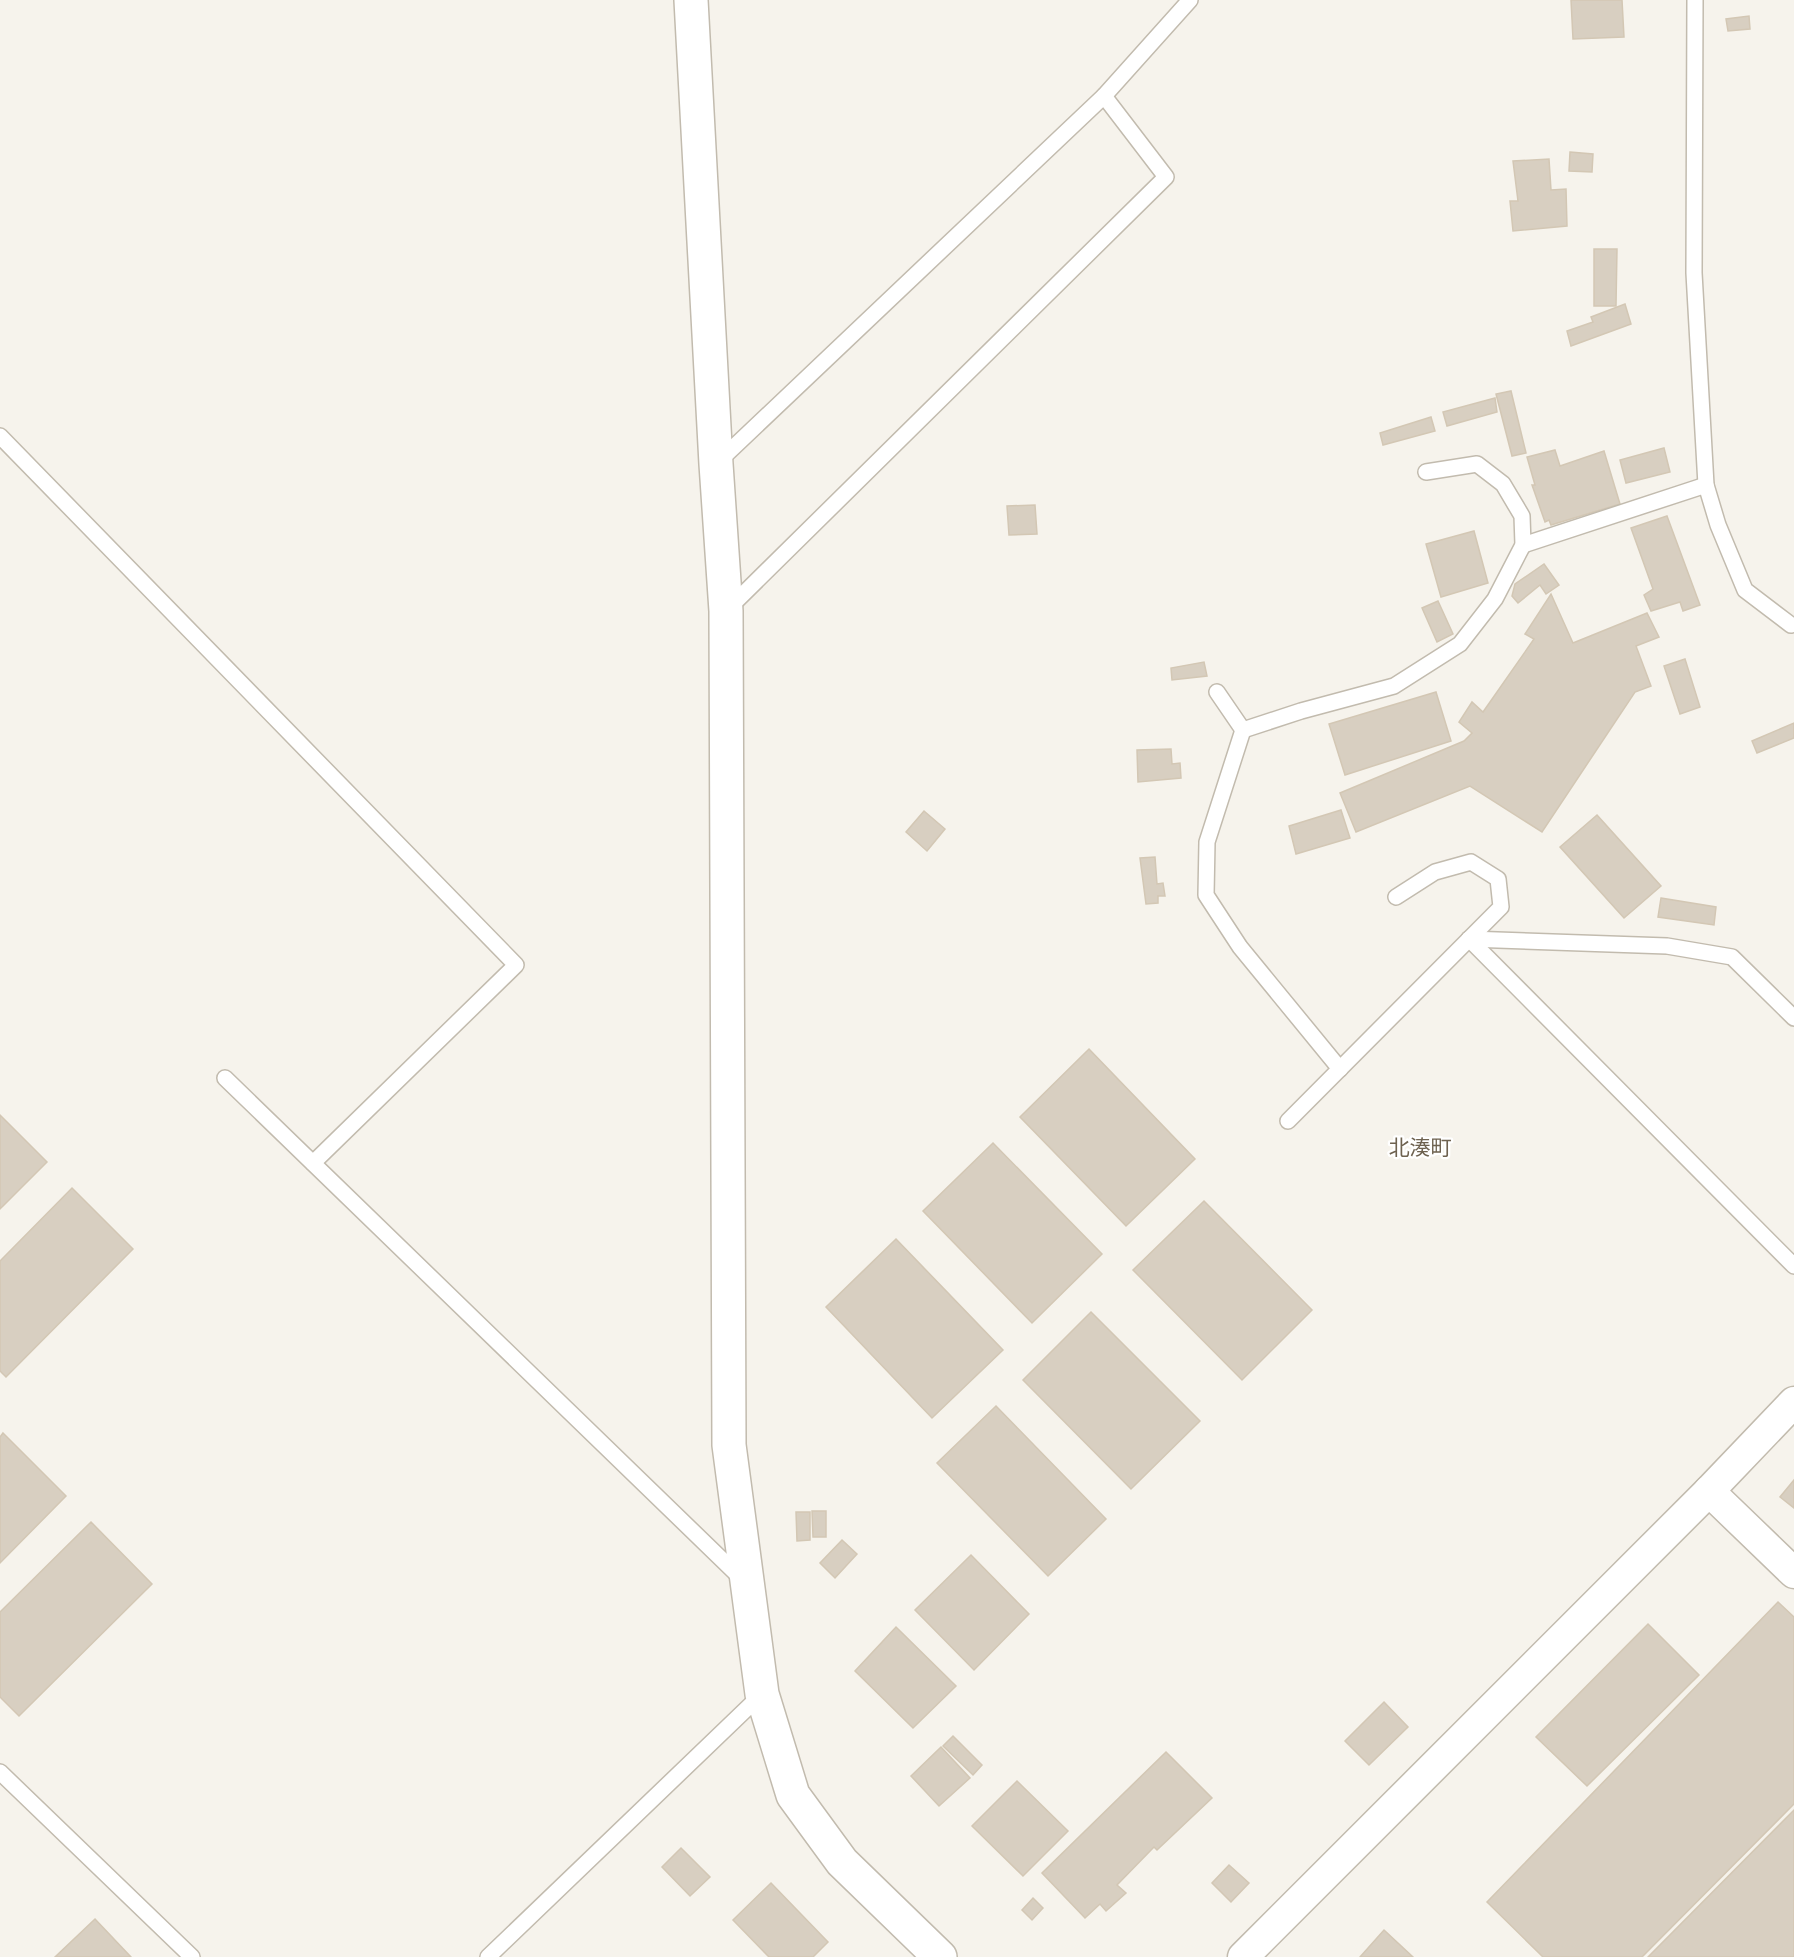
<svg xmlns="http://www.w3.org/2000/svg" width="1794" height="1957" font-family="'DejaVu Sans','Noto Sans JP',sans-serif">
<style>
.building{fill:#d8cfc1;stroke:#d3c7b4;stroke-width:1.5}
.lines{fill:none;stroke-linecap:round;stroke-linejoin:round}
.service-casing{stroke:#c2bbae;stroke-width:18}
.minor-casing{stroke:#c2bbae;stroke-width:33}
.tertiary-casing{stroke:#c2bbae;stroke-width:36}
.service{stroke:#fff;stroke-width:15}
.minor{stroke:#fff;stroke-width:30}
.tertiary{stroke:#fff;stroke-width:33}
.labels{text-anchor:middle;stroke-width:4.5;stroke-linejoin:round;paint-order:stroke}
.quarter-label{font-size:21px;fill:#6e6250;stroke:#fff}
</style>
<rect width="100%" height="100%" fill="#f6f3ec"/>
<g class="building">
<polygon points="1571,0 1622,0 1624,37 1573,39"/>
<polygon points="1749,16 1750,29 1728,31 1726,19"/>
<polygon points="1570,152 1593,154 1592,172 1569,171"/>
<polygon points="1549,159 1551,190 1566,189 1567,226 1513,231 1510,201 1518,201 1513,161"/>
<polygon points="1594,249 1617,249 1616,306 1594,306"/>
<polygon points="1625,304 1631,324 1571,346 1567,331 1593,322 1591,317"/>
<polygon points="1511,391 1526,453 1512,456 1496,394"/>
<polygon points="1495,398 1497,412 1447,426 1443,412"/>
<polygon points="1431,417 1435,431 1383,445 1380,433"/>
<polygon points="1664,448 1670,472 1626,483 1620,460"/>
<polygon points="1555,450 1560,466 1604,451 1620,504 1551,525 1549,520 1545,522 1532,485 1535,485 1527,457"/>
<polygon points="1035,505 1037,534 1009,535 1007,506"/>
<polygon points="1667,516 1700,605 1683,611 1680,602 1651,611 1644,595 1653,589 1631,528"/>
<polygon points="1474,531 1488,583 1441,597 1426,544"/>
<polygon points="1544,564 1559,585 1546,594 1540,585 1518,603 1512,596 1515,584"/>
<polygon points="1551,594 1573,643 1647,613 1659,637 1636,646 1651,686 1635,692 1542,832 1470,786 1356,832 1340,793 1464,741 1472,733 1459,722 1472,702 1483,712 1534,639 1525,634"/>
<polygon points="1438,601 1453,634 1437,642 1422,608"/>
<polygon points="1685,659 1700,707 1680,714 1664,666"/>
<polygon points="1204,662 1207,676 1172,680 1171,668"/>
<polygon points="1436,692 1451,741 1345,775 1329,724"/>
<polygon points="1794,723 1794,738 1757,753 1752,741"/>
<polygon points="1171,749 1172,764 1180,763 1181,778 1138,782 1137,750"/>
<polygon points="1341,810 1350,838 1296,854 1289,826"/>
<polygon points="924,811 945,829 927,851 906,832"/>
<polygon points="1597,815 1661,886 1624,918 1560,847"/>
<polygon points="1155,857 1157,884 1163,883 1165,896 1158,896 1158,903 1146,904 1140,858"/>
<polygon points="1661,898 1716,907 1714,925 1658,917"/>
<polygon points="1089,1049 1195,1159 1126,1226 1020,1117"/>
<polygon points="0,1115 47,1162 0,1209"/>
<polygon points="993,1143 1102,1254 1032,1323 923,1211"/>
<polygon points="72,1188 133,1249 6,1377 0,1371 0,1261"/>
<polygon points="1204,1201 1312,1310 1242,1380 1133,1270"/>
<polygon points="896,1239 1003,1350 932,1418 826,1307"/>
<polygon points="1091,1312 1200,1421 1131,1489 1023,1380"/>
<polygon points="996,1406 1106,1519 1048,1576 937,1463"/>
<polygon points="3,1433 66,1496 0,1563 0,1437"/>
<polygon points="1794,1480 1794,1508 1780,1497"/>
<polygon points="812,1511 826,1511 826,1537 813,1537"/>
<polygon points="796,1512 810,1512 810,1540 797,1541"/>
<polygon points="91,1522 152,1584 19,1716 0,1697 0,1612"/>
<polygon points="842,1540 857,1554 835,1578 820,1563"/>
<polygon points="971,1555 1029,1614 974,1670 915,1610"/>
<polygon points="1778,1602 1794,1617 1794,1804 1642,1957 1543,1957 1487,1902"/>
<polygon points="1648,1624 1699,1675 1587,1786 1536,1737"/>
<polygon points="896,1627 956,1686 913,1728 855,1671"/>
<polygon points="1384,1702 1408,1727 1369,1765 1345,1741"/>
<polygon points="953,1736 982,1765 973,1775 943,1746"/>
<polygon points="941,1747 970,1778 939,1806 911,1776"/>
<polygon points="1166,1752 1212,1798 1157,1850 1154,1847 1117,1885 1126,1893 1106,1911 1100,1904 1085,1918 1042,1873"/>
<polygon points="1017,1781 1068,1831 1023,1876 972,1826"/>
<polygon points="1794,1810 1794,1957 1648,1957"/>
<polygon points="681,1848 710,1877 690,1896 662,1867"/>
<polygon points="1229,1865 1249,1883 1231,1902 1212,1883"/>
<polygon points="771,1883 828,1942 813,1957 769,1957 733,1920"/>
<polygon points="1033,1898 1043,1908 1032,1920 1022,1910"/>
<polygon points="95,1919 131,1957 55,1957"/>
<polygon points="1384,1930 1413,1957 1360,1957"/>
</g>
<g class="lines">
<defs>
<g id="service">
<polyline points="1695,0 1694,273 1706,485 1718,525 1745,590 1791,625"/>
<polyline points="0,436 516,965 313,1163"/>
<polyline points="718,462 1104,96 1190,0"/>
<polyline points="1523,545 1706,485"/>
<polyline points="728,609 1166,177 1104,96"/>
<polyline points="1217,692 1243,730 1301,711 1394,686 1460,644 1495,599 1523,545 1522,516 1503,484 1477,464 1426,472"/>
<polyline points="1243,730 1207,842 1206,895 1240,947 1340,1069"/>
<polyline points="1469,939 1794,1266"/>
<polyline points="1469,939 1667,946 1732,957 1794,1018"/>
<polyline points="225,1078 742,1579"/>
<polyline points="1288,1121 1501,907 1498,879 1471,862 1435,872 1396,897"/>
<polyline points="0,1772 192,1957"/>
<polyline points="488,1957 762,1694"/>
</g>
<g id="minor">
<polyline points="1709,1491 1794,1573"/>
<polyline points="1243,1957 1709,1491 1794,1402"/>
</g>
<polyline id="tertiary" points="691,0 716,464 726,611 729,1445 762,1694 793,1795 842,1862 940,1957"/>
</defs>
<use href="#service" class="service-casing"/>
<use href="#minor" class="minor-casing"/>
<use href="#tertiary" class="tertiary-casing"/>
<use href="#service" class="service"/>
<use href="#minor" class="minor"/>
<use href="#tertiary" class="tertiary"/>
</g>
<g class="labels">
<g class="quarter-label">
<text x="1420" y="1155">北湊町</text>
</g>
</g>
</svg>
